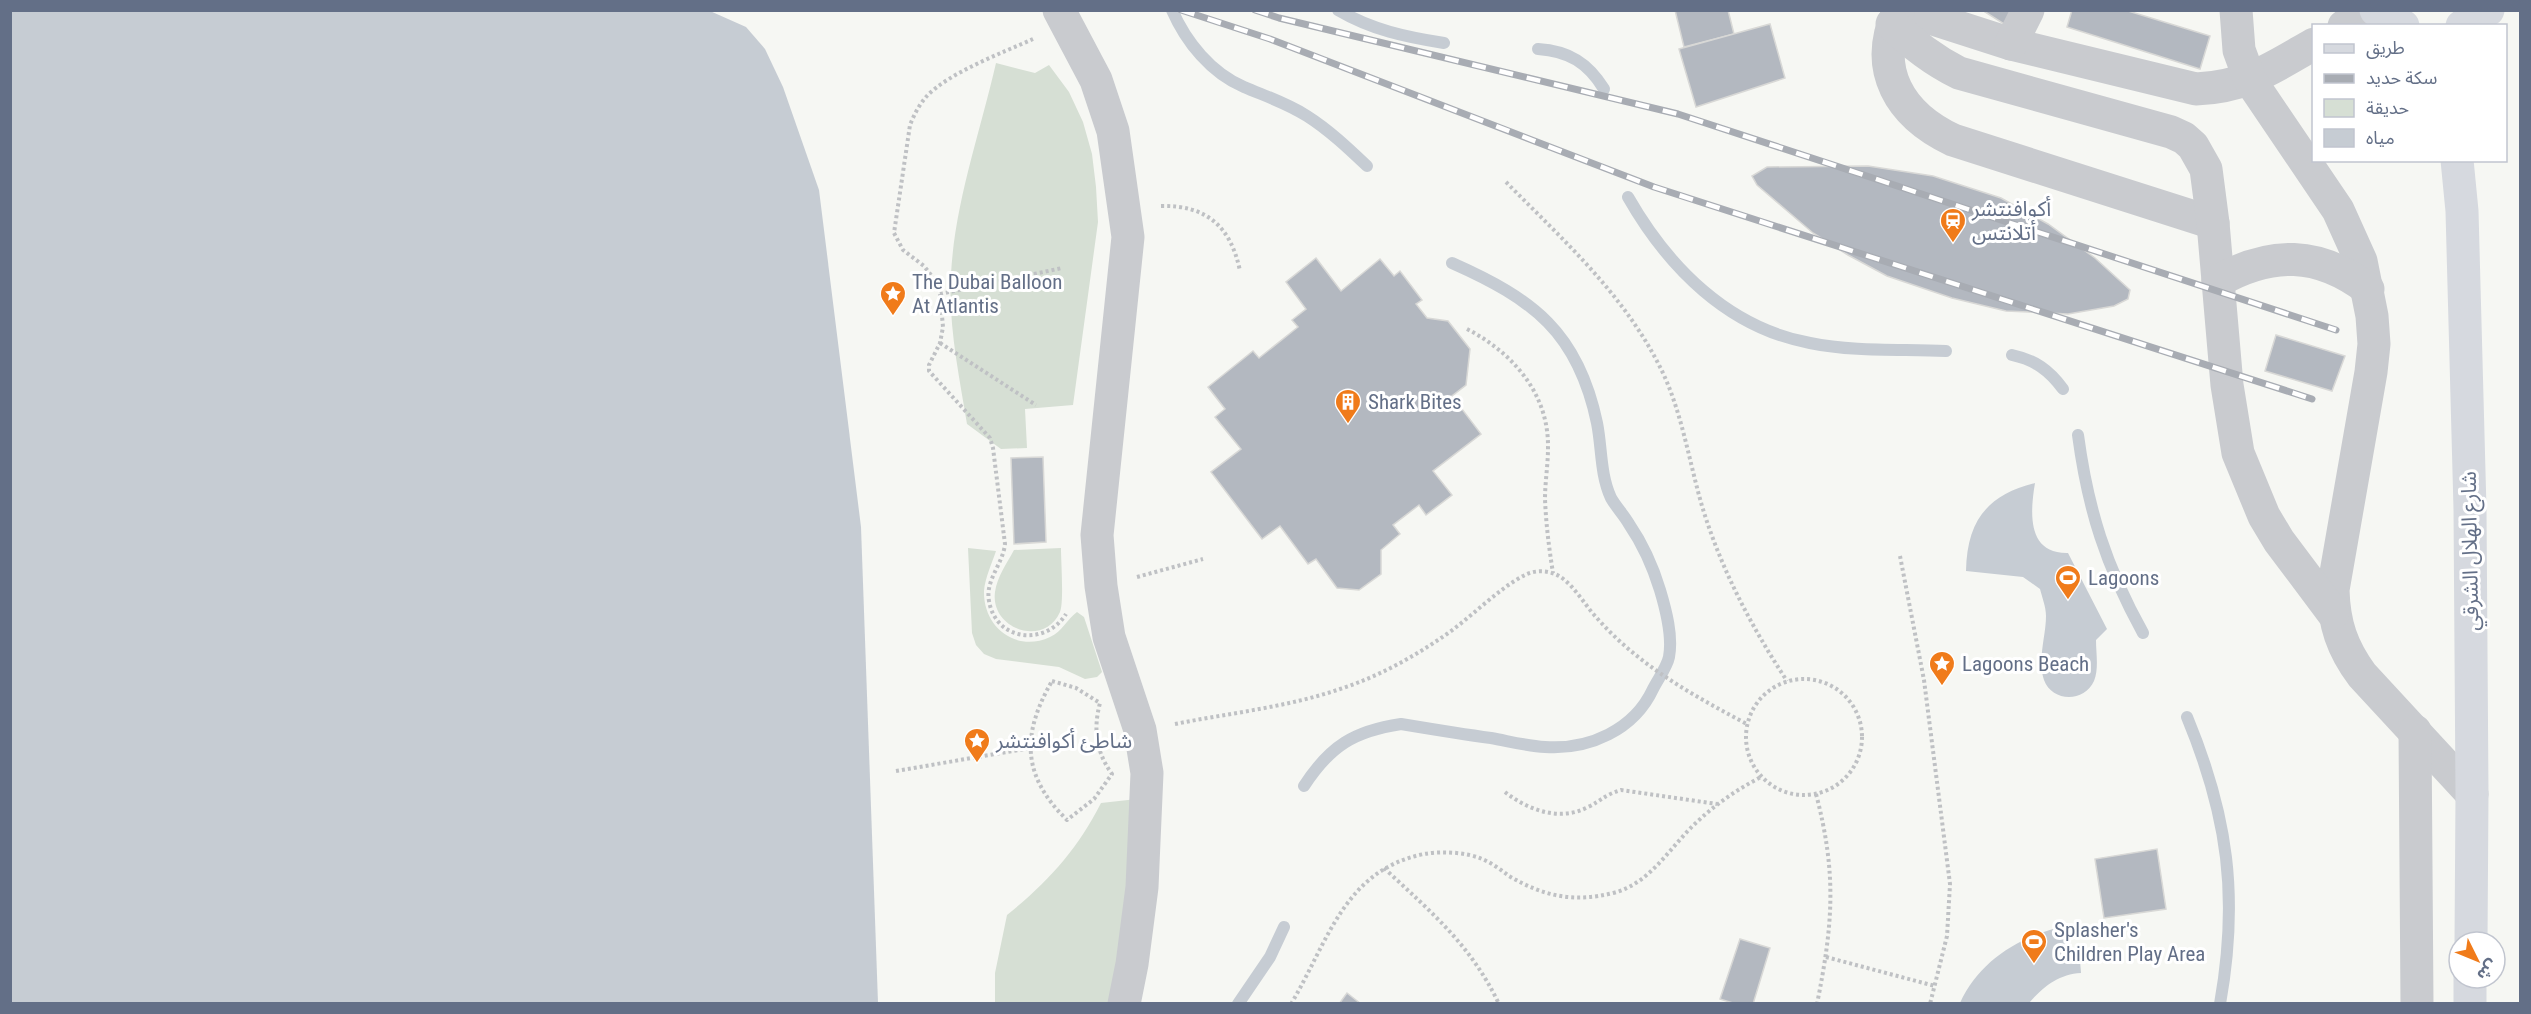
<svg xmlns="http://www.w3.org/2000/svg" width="2531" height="1014" font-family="'Roboto Condensed','Noto Sans Arabic',sans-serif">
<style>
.green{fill:#d6dfd4}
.water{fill:#c6ccd3}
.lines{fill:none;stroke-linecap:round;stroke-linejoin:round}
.stream{stroke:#c6ccd3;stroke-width:12}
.building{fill:#b3b8c0;stroke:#d8d8d6;stroke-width:1.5}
.path{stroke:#bfc1c4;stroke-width:4;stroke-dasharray:3 3;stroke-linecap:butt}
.minor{stroke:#c9cbcf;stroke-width:33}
.major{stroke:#d6d9df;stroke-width:33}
.rail-casing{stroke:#a8acb3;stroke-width:7}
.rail{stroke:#fff;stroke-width:4.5;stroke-dasharray:14;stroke-linecap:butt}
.labels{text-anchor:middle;stroke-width:6;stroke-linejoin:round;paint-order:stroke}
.poi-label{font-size:21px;fill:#636f87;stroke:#fff;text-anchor:start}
.street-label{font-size:21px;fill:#636f87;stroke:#fff}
</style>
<rect width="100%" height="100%" fill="#f6f7f3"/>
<g class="green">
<path d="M996 63 1035 73 1049 65 1069 92 1083 122 1092 154 1096 187 1098 222 1073 405 1025 409 1027 448 1001 449 967 424C959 375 948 324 951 274 955 202 980 133 996 63Z"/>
<path d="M968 548 996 551C992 563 985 578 984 591 983 627 1016 653 1050 637 1062 632 1067 619 1077 612L1084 617 1102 672 1097 677 1085 679 1059 667 996 659 984 654 976 645 972 633Z"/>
<path d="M1061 548C1061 562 1064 602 1060 612 1044 648 990 629 995 592 997 577 1007 563 1014 550Z"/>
<path d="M1137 799 1122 932 1109 1003 995 1004V973L1007 915C1048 882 1077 850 1101 803Z"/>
</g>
<g class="water">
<polygon points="710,11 746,27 765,49 783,87 819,190 861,527 878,1003 11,1003 11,11"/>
<path d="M2035 483C2030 513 2027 554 2068 553L2107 629 2096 640C2096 653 2099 669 2094 681 2084 703 2052 702 2044 680 2037 660 2046 636 2046 616 2046 607 2042 597 2040 589L2023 577 1966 571C1967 521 1987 495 2035 483Z"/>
<path d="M2068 925 2071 949 2079 948 2081 973C2059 974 2043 987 2029 1003H1960C1980 959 2023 935 2068 925Z"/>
</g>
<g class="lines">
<g class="stream">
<path d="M1172 10C1186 42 1211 73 1244 87 1265 96 1287 103 1307 116 1329 130 1348 148 1367 166"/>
<path d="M1338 10C1372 30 1406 37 1444 43"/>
<path d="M1538 49C1569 51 1588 63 1604 89"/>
<path d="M1628 197C1668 267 1728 328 1810 343 1854 352 1901 349 1946 351"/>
<path d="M2012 355C2035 360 2049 370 2063 389"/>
<path d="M2078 435C2088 510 2106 566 2143 633"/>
<path d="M2187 717C2228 816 2239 897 2220 1004"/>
<path d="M1304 786C1330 746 1354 731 1401 724 1431 729 1461 734 1491 738 1508 741 1527 746 1545 747 1589 750 1634 730 1653 689 1658 679 1667 667 1669 657 1673 636 1666 610 1660 590 1653 567 1642 543 1629 524 1624 515 1616 507 1611 498 1600 474 1602 448 1597 423 1578 332 1533 299 1452 263"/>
<polyline points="1238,1004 1270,957 1284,927"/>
</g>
</g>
<g class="building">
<polygon points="1675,10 1728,10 1734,34 1684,47"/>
<polygon points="1982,10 2013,10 2004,24"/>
<polygon points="2072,10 2125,10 2210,36 2200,69 2067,27"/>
<polygon points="1770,24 1785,78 1696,107 1679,49"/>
<polygon points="1868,166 1933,176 2001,198 2048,224 2095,258 2130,290 2128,299 2114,306 2068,314 2006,311 1952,298 1887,276 1848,255 1813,233 1757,185 1752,176 1767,167"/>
<polygon points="1316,258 1341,291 1380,259 1394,276 1400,271 1422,300 1416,304 1427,318 1448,321 1470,349 1466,385 1452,396 1481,434 1433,471 1452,495 1426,515 1419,505 1393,525 1400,534 1381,550 1381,574 1359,590 1337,588 1316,559 1308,564 1280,526 1262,539 1211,472 1241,449 1215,417 1225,409 1208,387 1253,351 1259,358 1298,327 1292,320 1306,309 1286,282"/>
<polygon points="2276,335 2345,356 2332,391 2265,371"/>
<polygon points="1043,457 1046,542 1014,544 1011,458"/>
<polygon points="2157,849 2166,909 2104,918 2095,859"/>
<polygon points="1740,939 1770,948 1753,1004 1736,1004 1720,999"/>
<polygon points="1347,993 1361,1004 1339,1004"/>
</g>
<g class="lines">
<g class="path">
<path d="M1033 39C1002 53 948 73 926 97 919 105 914 115 910 125L894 233 903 250 924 266 934 279 940 294 943 327 940 343 929 365V371L990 438 993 448 1005 544C1003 564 985 580 989 601 996 642 1046 646 1066 614"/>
<path d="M1506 182C1564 241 1625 295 1662 371 1682 413 1689 461 1702 506 1721 569 1751 626 1787 681"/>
<path d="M1161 206C1207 205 1231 227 1240 271"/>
<polyline points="940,294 1062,268"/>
<path d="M1467 329C1513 353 1549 394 1548 448 1548 465 1545 482 1545 499 1546 524 1549 548 1553 573"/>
<polyline points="940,343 1036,405"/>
<polyline points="1900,556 1924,680 1950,884 1947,936 1930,1004"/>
<polyline points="1137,577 1203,559"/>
<circle cx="1804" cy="737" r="58"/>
<path d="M1052 681 1076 688 1100 703C1093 729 1096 752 1112 774L1094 799 1067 820C1022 776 1021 735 1052 681Z"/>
<path d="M1175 724C1230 713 1288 707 1340 689 1377 677 1410 659 1441 638 1469 620 1497 589 1525 575 1533 571 1543 570 1552 573 1570 578 1583 603 1596 617 1638 665 1692 695 1747 724"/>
<polyline points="896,771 1030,748"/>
<path d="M1505 792C1528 810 1560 822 1588 807 1601 801 1604 795 1621 790L1717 804"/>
<path d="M1816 794C1837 874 1833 924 1817 1004"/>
<path d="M1384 868C1431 912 1471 945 1499 1004"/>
<polyline points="1826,957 1935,986"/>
<path d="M1291 1004C1328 942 1344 870 1424 854 1442 851 1466 852 1482 859 1492 863 1501 870 1509 876 1543 896 1574 903 1613 893 1652 883 1670 846 1698 821 1717 803 1738 789 1761 777"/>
</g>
<g class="minor">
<polyline points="1059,10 1096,80 1113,131 1128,237 1097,535 1101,586 1109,637 1140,730 1147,773 1142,887 1132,964 1124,1004"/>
<path d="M1916 10 1927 17 2011 44 2196 89C2246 87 2272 68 2314 44"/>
<path d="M2236 10 2239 50 2250 80 2338 210 2361 261 2372 316 2374 344 2371 372 2333 590C2334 624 2342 648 2362 675L2472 794"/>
<path d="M1898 12C1872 70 1900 115 1953 140L2213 223"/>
<path d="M1892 24C1913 45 1933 60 1959 73L2171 132 2184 138 2193 146 2206 169 2213 223 2227 385 2238 453 2264 516 2279 541 2333 613"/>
<polyline points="2344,26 2370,10"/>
<polyline points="2011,44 2028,10"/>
<path d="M2218 281C2271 251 2318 251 2368 289"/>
<polyline points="2415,731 2417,1004"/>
</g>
<g class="major">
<polyline points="2376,10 2403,26"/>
<polyline points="2462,26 2488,10"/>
<polyline points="2457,160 2462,211 2470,509 2472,794 2471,942"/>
<polyline points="2470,1004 2470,978"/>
</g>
<defs>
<g id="rail">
<polyline points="1181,10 1270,39 1654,187 2312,399"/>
<polyline points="1255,10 1279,18 1678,114 2336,330"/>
</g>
</defs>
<use href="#rail" class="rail-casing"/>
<use href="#rail" class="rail"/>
</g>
<defs>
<symbol id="station-pin" viewBox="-11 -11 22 30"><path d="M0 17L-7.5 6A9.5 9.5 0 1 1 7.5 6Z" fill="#f07b1a" stroke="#fff"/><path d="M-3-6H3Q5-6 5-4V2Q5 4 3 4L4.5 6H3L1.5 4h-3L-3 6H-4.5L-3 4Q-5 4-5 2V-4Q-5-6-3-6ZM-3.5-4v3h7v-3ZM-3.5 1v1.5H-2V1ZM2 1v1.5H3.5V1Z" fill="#fff"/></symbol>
<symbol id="sight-pin" viewBox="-11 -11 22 30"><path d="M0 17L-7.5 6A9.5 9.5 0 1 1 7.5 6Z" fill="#f07b1a" stroke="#fff"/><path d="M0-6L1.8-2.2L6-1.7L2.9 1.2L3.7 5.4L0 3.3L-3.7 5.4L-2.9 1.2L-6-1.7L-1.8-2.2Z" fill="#fff"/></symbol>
<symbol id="building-pin" viewBox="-11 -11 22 30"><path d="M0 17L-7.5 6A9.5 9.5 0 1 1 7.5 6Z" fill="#f07b1a" stroke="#fff"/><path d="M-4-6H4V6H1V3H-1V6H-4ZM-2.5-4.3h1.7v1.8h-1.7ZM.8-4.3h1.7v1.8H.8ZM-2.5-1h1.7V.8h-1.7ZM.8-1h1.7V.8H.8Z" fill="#fff"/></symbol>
<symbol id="stadium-pin" viewBox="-11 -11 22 30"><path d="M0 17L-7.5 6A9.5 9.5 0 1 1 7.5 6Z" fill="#f07b1a" stroke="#fff"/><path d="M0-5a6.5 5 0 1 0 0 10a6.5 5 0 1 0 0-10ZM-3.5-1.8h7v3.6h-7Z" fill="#fff"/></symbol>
</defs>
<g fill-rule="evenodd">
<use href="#station-pin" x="1938" y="206" width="30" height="40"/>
<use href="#sight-pin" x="878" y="279" width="30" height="40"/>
<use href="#building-pin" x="1333" y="387" width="30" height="40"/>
<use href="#stadium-pin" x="2053" y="563" width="30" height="40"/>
<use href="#sight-pin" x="1927" y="649" width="30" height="40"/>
<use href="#sight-pin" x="962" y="726" width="30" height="40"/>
<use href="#stadium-pin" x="2019" y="927" width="30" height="40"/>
</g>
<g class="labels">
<g class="poi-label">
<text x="1972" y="216">أكوافنتشر<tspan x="1972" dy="24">أتلانتس</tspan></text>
<text x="912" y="289">The Dubai Balloon<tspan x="912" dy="24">At Atlantis</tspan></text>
<text x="1368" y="409">Shark Bites</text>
<text x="2088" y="585">Lagoons</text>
<text x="1962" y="671">Lagoons Beach</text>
<text x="996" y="748">شاطئ أكوافنتشر</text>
<text x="2054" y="937">Splasher's<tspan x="2054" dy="24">Children Play Area</tspan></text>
</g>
<g class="street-label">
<text transform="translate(2470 551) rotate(-91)" y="7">شارع الهلال الشرقي</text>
</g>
</g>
<rect width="2531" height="1014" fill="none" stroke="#636f87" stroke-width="24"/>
<rect x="2312" y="24" width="195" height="138" fill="#ffffff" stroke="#c1c5cf" stroke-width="1.5"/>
<rect x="2324" y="44" width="30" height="9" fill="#d6d9df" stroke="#c1c5cf" stroke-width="1.5"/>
<text x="2366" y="54" font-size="18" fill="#636f87">طريق</text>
<rect x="2324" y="74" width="30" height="9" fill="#a8acb3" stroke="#c1c5cf" stroke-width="1.5"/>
<text x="2366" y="84" font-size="18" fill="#636f87">سكة حديد</text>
<rect x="2324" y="99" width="30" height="18" fill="#d6dfd4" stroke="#c1c5cf" stroke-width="1.5"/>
<text x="2366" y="114" font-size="18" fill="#636f87">حديقة</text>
<rect x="2324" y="129" width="30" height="18" fill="#c6ccd3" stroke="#c1c5cf" stroke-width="1.5"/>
<text x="2366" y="144" font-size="18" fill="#636f87">مياه</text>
<g transform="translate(2477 960) rotate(133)"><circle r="28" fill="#ffffff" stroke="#c1c5cf" stroke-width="1.5"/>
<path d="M0-4.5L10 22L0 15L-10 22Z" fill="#f07b1a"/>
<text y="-9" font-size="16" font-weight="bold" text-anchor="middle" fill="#636f87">ش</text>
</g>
</svg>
